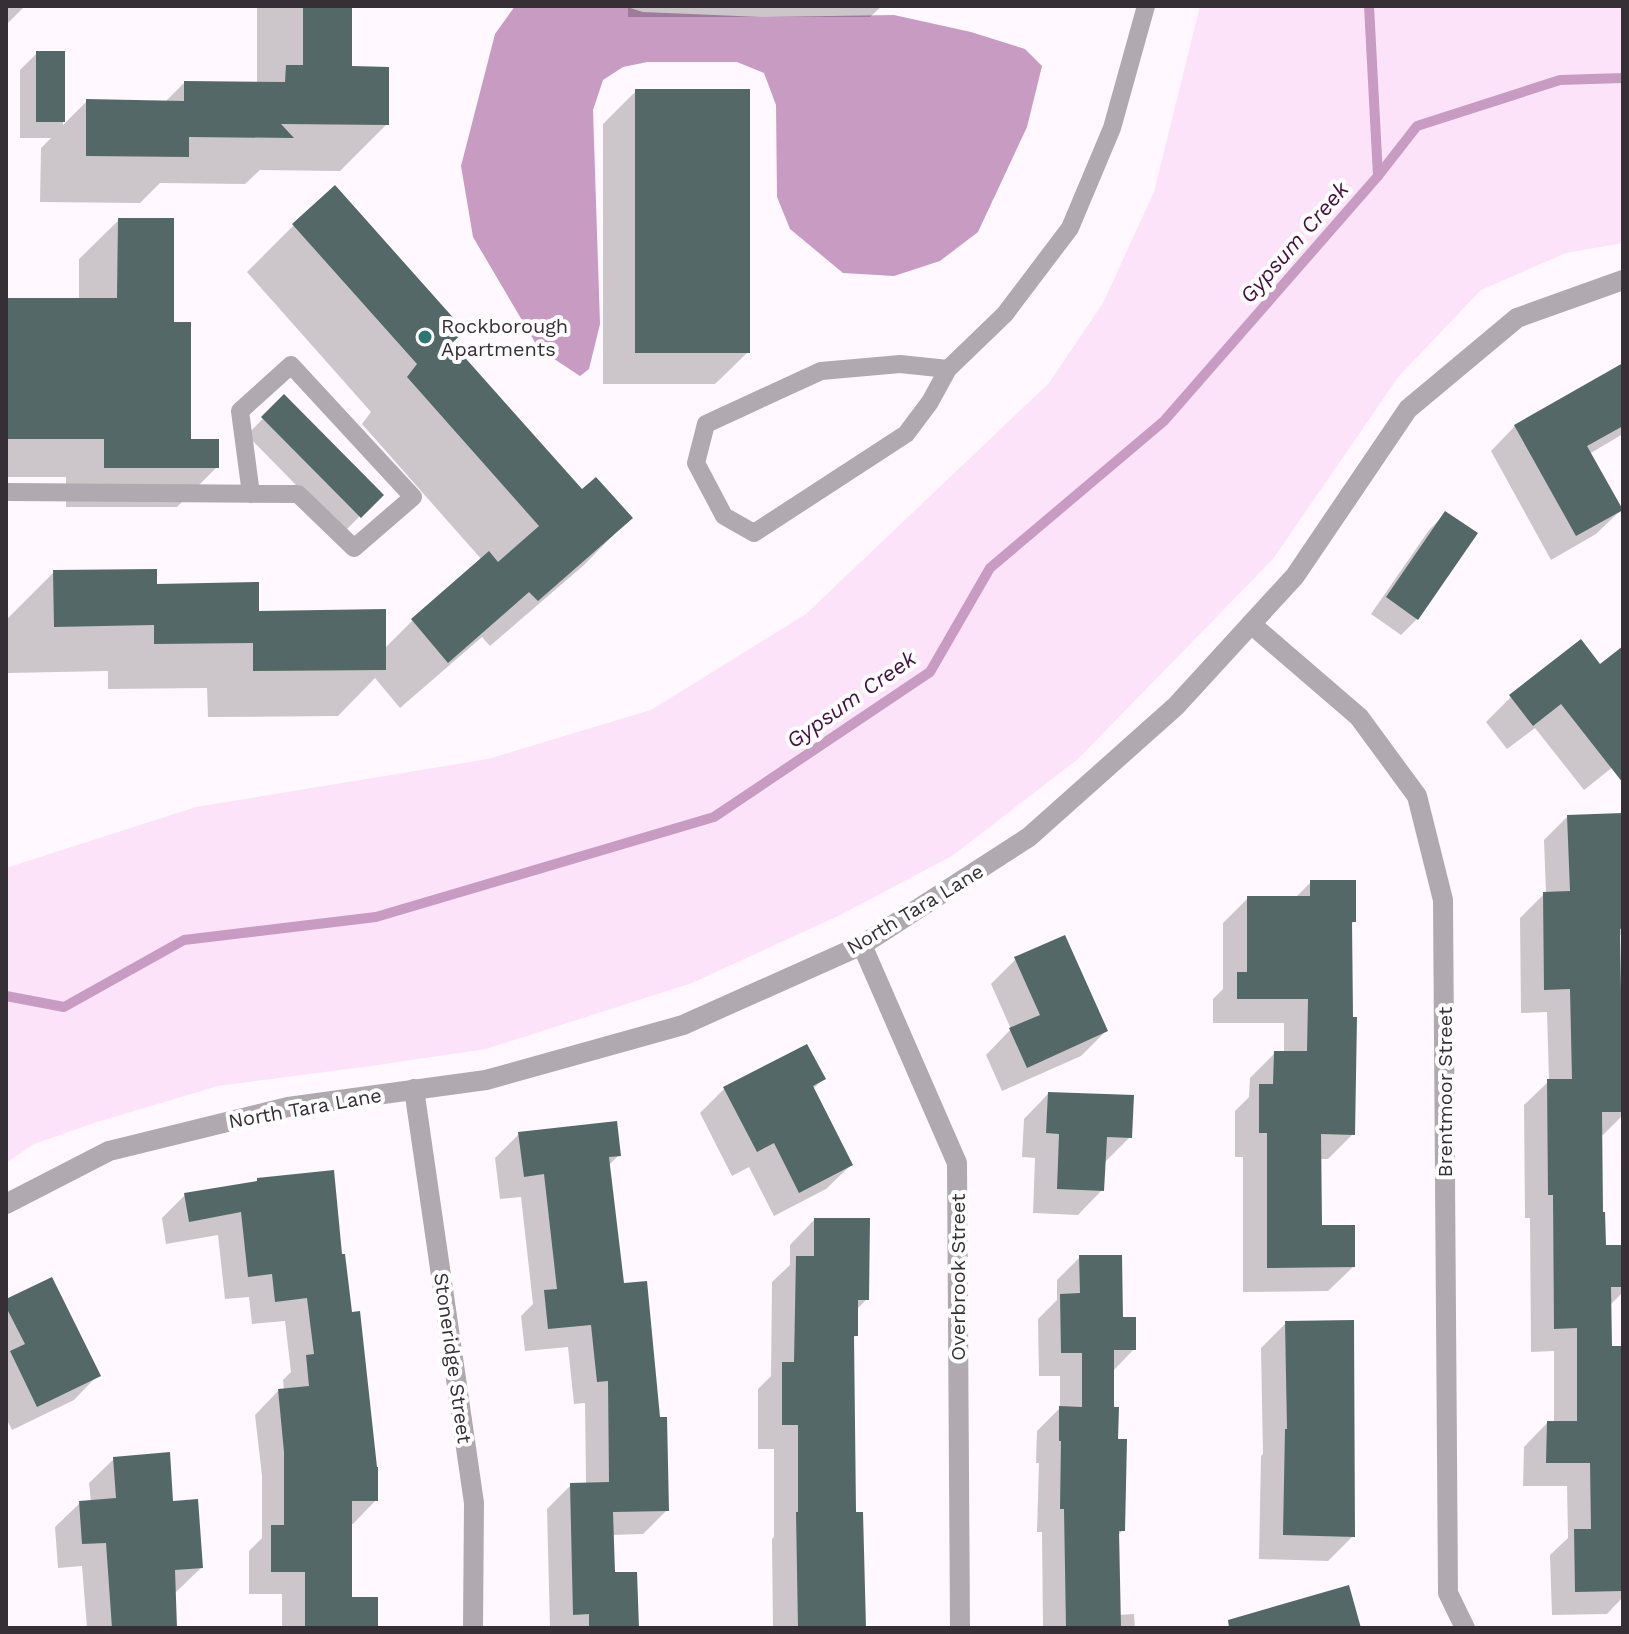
<svg xmlns="http://www.w3.org/2000/svg" width="1629" height="1634" font-family="'Work Sans',sans-serif">
<style>
.green{fill:#fde3f9}
.water{fill:#c89cc2}
.shadow{fill:#0003}
.lines{fill:none;stroke-linecap:round;stroke-linejoin:round}
.stream{stroke:#c89cc2;stroke-width:10}
.building{fill:#546967}
.lane{stroke:#b0a9af;stroke-width:18}
.street{stroke:#b0a9af;stroke-width:20}
.poi-dot{fill:#2e7671;stroke:#fff;stroke-width:3}
.labels{text-anchor:middle;stroke-width:8;stroke-linejoin:round;paint-order:stroke}
.poi-label{font-size:20px;fill:#362f35;stroke:#fff;text-anchor:start}
.street-label{font-size:20px;fill:#362f35;stroke:#fff}
.water-label{font-size:22px;font-style:italic;fill:#451041;stroke:#fff}
</style>
<rect width="100%" height="100%" fill="#fff8fe"/>
<polygon class="green" points="1200,6 1623,6 1623,243 1566,253 1481,290 1399,376 1273,559 1078,759 952,856 840,915 692,983 486,1049 371,1066 218,1086 97,1122 34,1144 6,1163 6,868 196,807 488,759 651,710 806,614 1049,383 1103,303 1154,192"/>
<polygon class="water" points="515,6 624,6 643,12 762,17 894,15 971,32 1025,49 1042,66 1027,127 978,232 940,261 894,276 843,273 790,229 777,197 776,105 764,73 737,62 647,62 623,67 603,80 593,110 600,324 589,369 580,376 539,349 473,237 461,166 495,34"/>
<g class="shadow">
<polygon points="6,6 25,6 8,23 6,23"/>
<polygon points="257,6 350,6 350,68 387,124 340,171 260,170 245,184 160,183 140,203 40,202 41,148 51,138 20,138 20,70 37,53 63,53 63,125 87,101 165,102 184,83 257,84"/>
<polygon points="628,6 882,6 870,17 628,17"/>
<polygon points="636,91 748,352 715,384 603,384 603,124"/>
<polygon points="119,220 172,324 189,441 217,467 177,507 66,507 66,477 6,477 6,300 79,300 79,259"/>
<polygon points="294,225 450,343 582,492 630,518 584,565 490,646 482,637 400,708 375,678 338,716 208,717 207,688 108,689 108,671 8,673 7,619 54,572 155,586 384,649 412,621 482,560 362,424 371,412 247,272"/>
<polygon points="1623,374 1623,434 1589,454 1621,510 1596,534 1551,560 1491,451 1515,426"/>
<polygon points="284,397 381,495 343,533 247,435"/>
<polygon points="1446,513 1417,619 1401,635 1371,614 1429,530"/>
<polygon points="1623,656 1623,759 1584,790 1535,728 1507,749 1486,722 1511,697 1600,667"/>
<polygon points="1623,815 1623,933 1618,937 1623,1115 1603,1135 1600,1135 1604,1247 1623,1247 1623,1292 1609,1306 1610,1348 1623,1348 1623,1597 1607,1614 1552,1615 1550,1555 1568,1538 1567,1486 1523,1486 1524,1447 1547,1423 1554,1423 1554,1351 1531,1352 1530,1218 1525,1218 1524,1105 1549,1081 1547,1012 1521,1013 1520,918 1544,894 1546,894 1544,840 1568,816"/>
<polygon points="1311,882 1354,921 1350,926 1353,1134 1328,1159 1319,1159 1320,1227 1353,1267 1328,1291 1243,1292 1243,1157 1235,1157 1235,1111 1249,1097 1250,1078 1275,1053 1284,1053 1284,1023 1213,1023 1213,999 1223,989 1223,923 1248,898 1295,898"/>
<polygon points="1016,959 1106,1031 1081,1056 1002,1091 986,1055 1011,1029 991,984"/>
<polygon points="823,1079 813,1089 851,1165 826,1189 774,1216 749,1167 732,1176 700,1113 724,1089"/>
<polygon points="1048,1094 1130,1137 1105,1162 1102,1190 1078,1215 1033,1213 1035,1158 1022,1157 1024,1119"/>
<polygon points="519,1134 619,1155 608,1166 622,1285 667,1510 643,1534 612,1535 613,1574 637,1628 550,1628 547,1509 571,1485 586,1485 585,1403 574,1404 568,1347 525,1351 521,1316 533,1304 521,1197 500,1199 495,1158"/>
<polygon points="255,1183 340,1256 376,1500 353,1524 350,1524 350,1599 376,1628 282,1628 282,1594 249,1594 249,1551 262,1538 262,1476 255,1415 278,1391 284,1391 283,1380 291,1372 285,1321 252,1324 249,1297 225,1299 218,1235 166,1244 162,1218 185,1195"/>
<polygon points="814,1220 867,1299 856,1310 856,1335 852,1339 854,1514 864,1628 773,1628 772,1539 774,1537 774,1449 758,1449 758,1389 771,1376 772,1282 790,1265 790,1245"/>
<polygon points="1080,1257 1121,1320 1134,1349 1112,1372 1123,1530 1118,1535 1118,1615 1134,1614 1135,1628 1043,1628 1042,1532 1037,1532 1039,1463 1036,1463 1037,1431 1060,1408 1060,1376 1039,1376 1038,1319 1057,1300 1057,1280"/>
<polygon points="6,1301 98,1375 74,1400 12,1430 6,1418"/>
<polygon points="1286,1323 1353,1536 1328,1561 1259,1559 1261,1456 1263,1454 1261,1348"/>
<polygon points="114,1459 172,1503 201,1568 176,1592 174,1593 175,1628 87,1628 82,1566 58,1568 55,1527 80,1503 91,1502 89,1483"/>
</g>
<g class="lines">
<g class="stream">
<polyline points="1378,176 1417,126 1560,80 1623,78"/>
<polyline points="6,996 64,1007 184,940 376,917 714,817 930,672 990,568 1164,421 1378,176 1369,6"/>
</g>
</g>
<g class="building">
<polygon points="303,6 352,6 352,66 389,67 389,125 281,124 294,138 189,137 189,157 86,156 86,99 184,101 184,81 285,82 286,65 303,65"/>
<rect x="36" y="51" width="29" height="71"/>
<rect x="635" y="89" width="115" height="264"/>
<polygon points="335,185 465,331 452,343 582,489 596,477 633,518 538,601 529,592 448,663 411,619 489,551 498,562 539,526 407,377 417,364 292,224"/>
<polygon points="118,218 174,218 174,322 191,322 191,439 219,439 219,468 104,468 104,439 6,439 6,298 117,298"/>
<polygon points="1623,363 1623,426 1587,446 1623,510 1576,536 1514,425"/>
<polygon points="284,394 384,495 361,518 261,417"/>
<polygon points="1445,511 1478,533 1418,620 1386,597"/>
<polygon points="157,569 157,584 259,582 259,611 386,609 386,670 253,671 253,643 154,644 154,625 54,627 53,570"/>
<polygon points="1581,639 1600,664 1623,646 1623,783 1561,704 1533,726 1509,695"/>
<polygon points="1623,813 1623,928 1620,929 1623,1112 1602,1112 1603,1212 1605,1212 1606,1245 1623,1245 1623,1287 1611,1287 1612,1346 1623,1346 1623,1591 1575,1592 1574,1529 1591,1529 1590,1463 1546,1463 1547,1421 1577,1421 1577,1328 1554,1329 1553,1195 1548,1195 1547,1079 1572,1079 1570,989 1544,990 1543,892 1570,891 1567,815"/>
<polygon points="1310,880 1356,880 1356,922 1352,922 1353,1017 1357,1017 1355,1135 1321,1134 1322,1225 1355,1225 1355,1267 1267,1268 1267,1133 1259,1133 1259,1084 1273,1084 1274,1051 1307,1051 1308,999 1237,999 1237,972 1247,972 1247,896 1310,896"/>
<polygon points="1065,935 1108,1031 1027,1068 1009,1028 1040,1015 1014,957"/>
<polygon points="807,1044 826,1079 813,1086 853,1165 799,1193 774,1143 757,1152 723,1087"/>
<polygon points="1048,1092 1134,1095 1132,1138 1107,1137 1104,1191 1057,1189 1059,1134 1046,1133"/>
<polygon points="617,1121 621,1156 609,1157 624,1283 647,1281 660,1417 667,1417 669,1511 613,1512 615,1572 637,1572 639,1628 589,1628 589,1614 573,1615 570,1483 609,1482 608,1381 597,1382 591,1325 548,1329 544,1290 557,1289 544,1174 524,1177 518,1132"/>
<polygon points="334,1170 342,1254 345,1254 352,1312 360,1311 377,1467 378,1467 378,1501 352,1501 352,1597 378,1597 378,1628 305,1628 305,1572 271,1572 271,1525 284,1525 284,1452 278,1389 309,1386 306,1355 314,1354 307,1298 275,1302 272,1274 248,1277 241,1212 189,1222 184,1193 257,1181 257,1178"/>
<polygon points="814,1218 870,1218 869,1300 858,1300 858,1336 854,1336 856,1512 863,1512 866,1628 798,1628 796,1512 798,1512 798,1425 782,1425 782,1362 794,1362 796,1256 814,1256"/>
<polygon points="1079,1255 1122,1255 1123,1317 1136,1317 1136,1350 1114,1350 1114,1407 1119,1407 1118,1439 1127,1439 1125,1531 1119,1531 1121,1628 1066,1628 1064,1509 1060,1509 1061,1441 1059,1441 1059,1406 1082,1407 1082,1353 1061,1353 1060,1294 1080,1293"/>
<polygon points="52,1277 101,1376 37,1407 10,1351 25,1344 6,1307 6,1299"/>
<polygon points="1354,1320 1355,1537 1283,1535 1285,1429 1287,1429 1285,1321"/>
<polygon points="170,1452 173,1501 198,1499 203,1568 175,1570 177,1628 112,1628 106,1543 82,1544 79,1501 116,1498 113,1457"/>
<polygon points="1349,1585 1361,1628 1229,1628 1228,1620"/>
</g>
<g class="lines">
<g class="lane">
<polyline points="948,369 900,364 821,371 706,424 696,463 724,516 754,533 906,434 930,402 948,369 1005,314 1070,228 1112,128 1146,6"/>
<polyline points="6,492 298,494 354,548 413,497 291,365 240,411 251,494"/>
</g>
<g class="street">
<polyline points="1251,624 1359,717 1417,796 1443,900 1448,1593 1465,1628"/>
<polyline points="862,945 957,1163 960,1628"/>
<polyline points="414,1089 474,1503 473,1628"/>
<polyline points="6,1204 109,1151 288,1107 486,1080 683,1025 862,945 1029,837 1176,706 1295,576 1408,409 1517,318 1623,280"/>
</g>
</g>
<circle class="poi-dot" cx="425" cy="337" r="8"/>
<g class="labels">
<g class="poi-label">
<text x="441" y="333">Rockborough<tspan x="441" dy="23">Apartments</tspan></text>
</g>
<g class="street-label">
<text transform="translate(915 909) rotate(-31)" y="7">North Tara Lane</text>
<text transform="translate(1445 1092) rotate(-90)" y="7">Brentmoor Street</text>
<text transform="translate(305 1108) rotate(-10)" y="7">North Tara Lane</text>
<text transform="translate(958 1277) rotate(-90)" y="7">Overbrook Street</text>
<text transform="translate(453 1358) rotate(82)" y="7">Stoneridge Street</text>
</g>
<g class="water-label">
<text transform="translate(1294 242) rotate(-49)" y="8">Gypsum Creek</text>
<text transform="translate(851 699) rotate(-35)" y="8">Gypsum Creek</text>
</g>
</g>
<rect width="1629" height="1634" fill="none" stroke="#362f35" stroke-width="16"/>
</svg>
